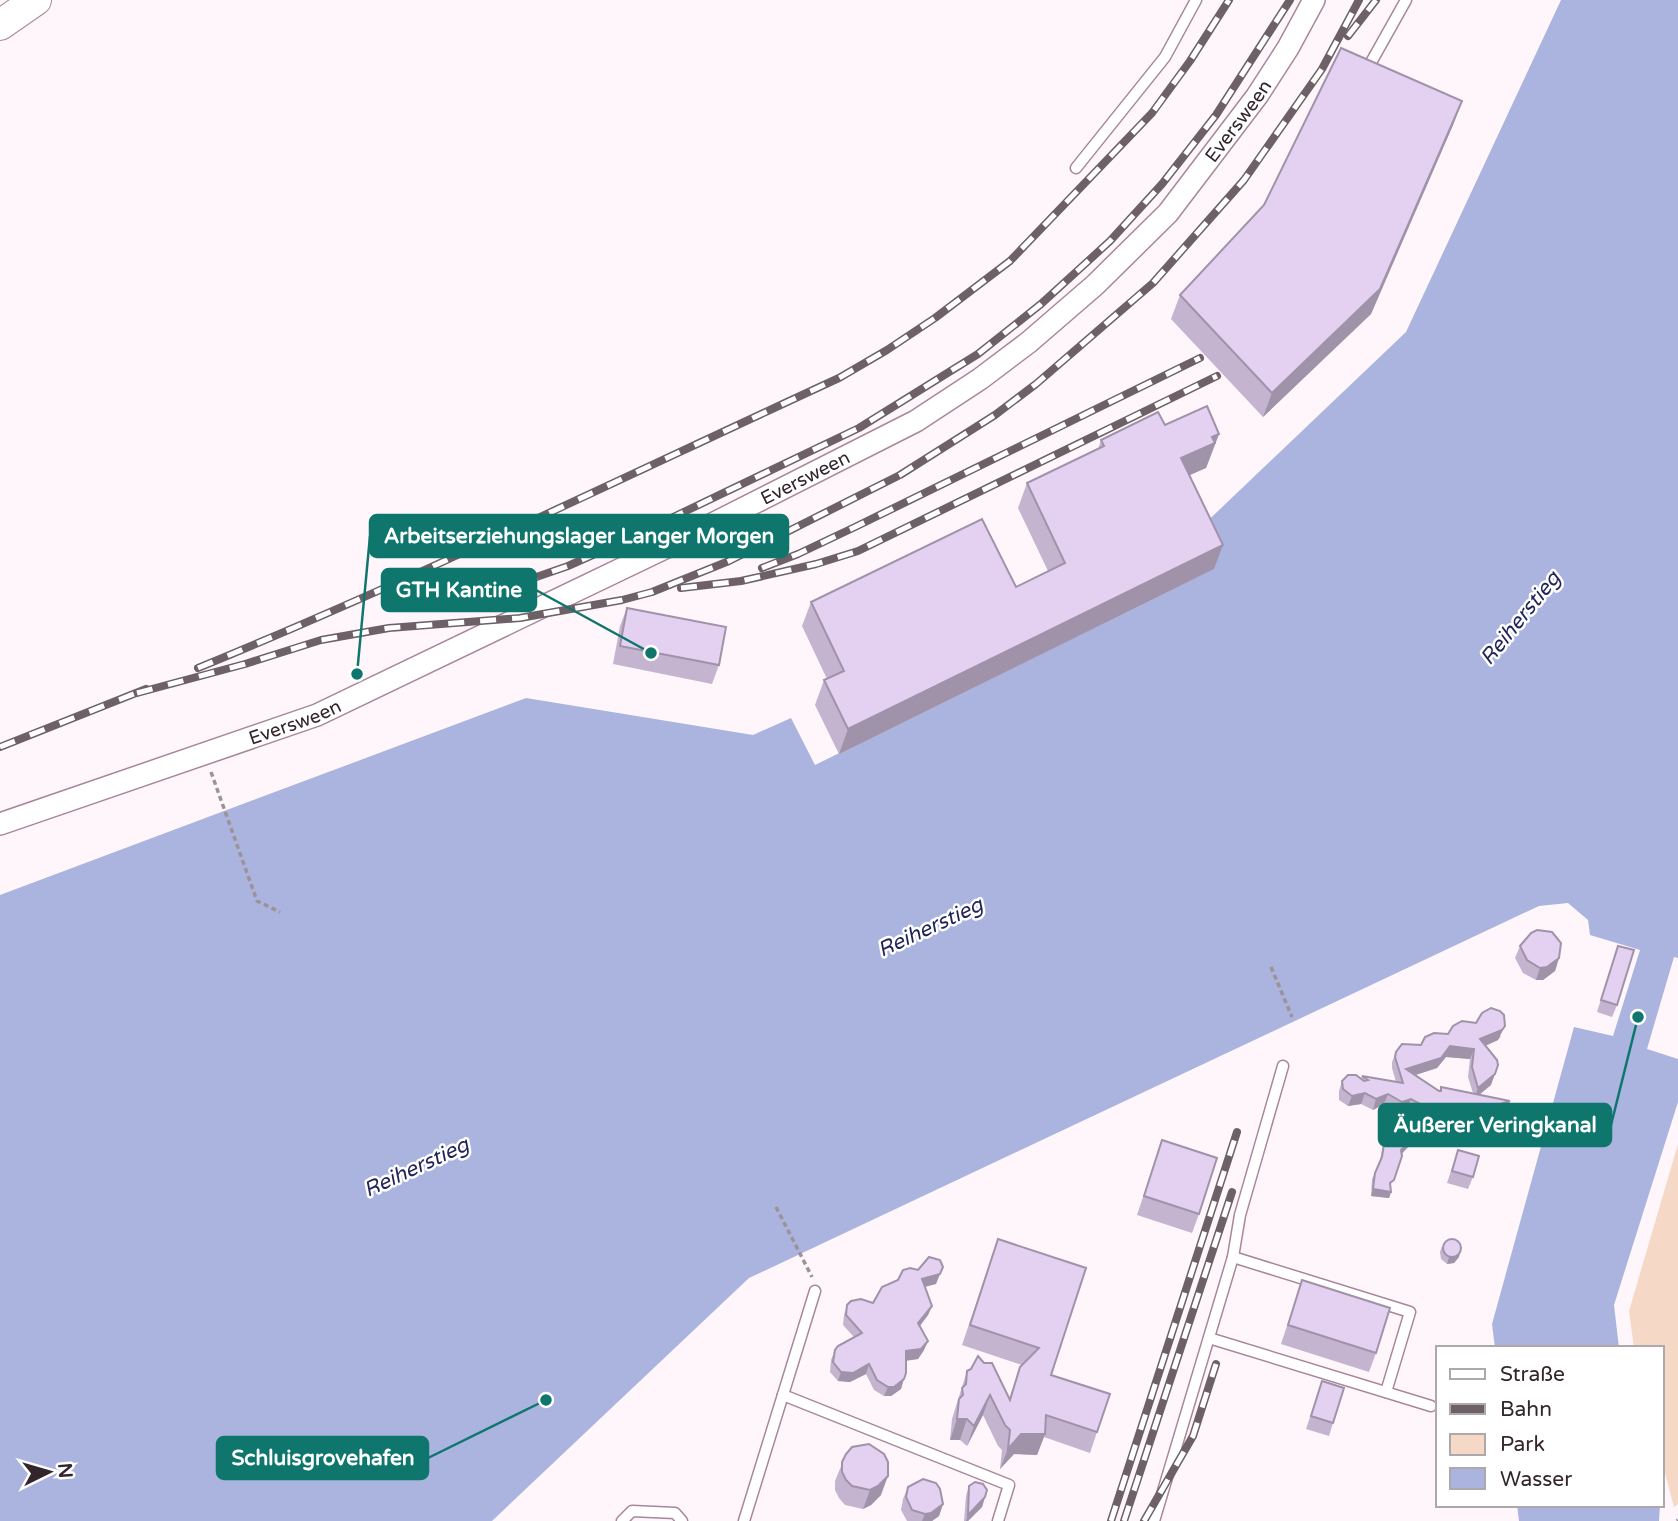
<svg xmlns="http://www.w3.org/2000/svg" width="1678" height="1521" font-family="'Varela Round',sans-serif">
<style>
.green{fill:#f5d8c6}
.water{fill:#aab4df}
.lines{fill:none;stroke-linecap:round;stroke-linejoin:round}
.lane-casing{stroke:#a98699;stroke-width:13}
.street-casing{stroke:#a98699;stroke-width:24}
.secondary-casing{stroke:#a98699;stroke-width:32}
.path{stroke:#9c9297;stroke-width:3.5;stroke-dasharray:5 3.5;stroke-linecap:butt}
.lane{stroke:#fff;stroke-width:10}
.street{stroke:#fff;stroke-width:21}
.secondary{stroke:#fff;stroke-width:30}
.rail-casing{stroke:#6d6066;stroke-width:8}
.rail{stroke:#fff;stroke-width:5;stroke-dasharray:16;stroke-linecap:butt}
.wall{fill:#c4b4d0;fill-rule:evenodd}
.shaded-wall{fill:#a092a9}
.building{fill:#e4d1f2;stroke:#a092a9;stroke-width:2}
.labels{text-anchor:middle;stroke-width:5;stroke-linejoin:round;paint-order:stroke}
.street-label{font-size:19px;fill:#33252c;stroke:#fff}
.water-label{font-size:21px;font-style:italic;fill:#1f2357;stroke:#fff}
.leader{fill:none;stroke:#0f766e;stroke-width:2.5}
.callout-dot{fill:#0f766e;stroke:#fff;stroke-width:2.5}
.callout{fill:#0f766e;stroke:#0f766e;stroke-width:2.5}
.callout-label{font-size:21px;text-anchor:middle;font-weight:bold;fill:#fff}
</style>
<rect width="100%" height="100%" fill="#fef6fa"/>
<polygon class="green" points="1678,1144 1678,1504 1674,1507 1662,1462 1662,1348 1634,1348 1629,1311"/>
<g class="water">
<polygon points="1561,0 1678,0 1678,958 1674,957 1647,1049 1678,1059 1678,1102 1614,1305 1619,1348 1495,1348 1492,1324 1574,1027 1613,1036 1640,950 1590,935 1588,920 1568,903 1539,906 749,1278 492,1521 0,1521 0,895 526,698 753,735 791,718 815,765 1213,569 1196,532 1406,332"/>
<polygon points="1517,1505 1660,1505 1659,1521 1519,1521"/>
</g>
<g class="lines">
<defs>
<g id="lane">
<polyline points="1369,66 1406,0"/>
<polyline points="1076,168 1165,57 1196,0"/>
<polyline points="1233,1257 1410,1312 1386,1392"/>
<polyline points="1209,1338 1431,1406"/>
<polyline points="783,1395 1009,1485 998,1521"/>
<polyline points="622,1521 632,1511 675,1513 682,1521"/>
<polyline points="744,1521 815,1291"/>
<polyline points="1154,1521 1233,1257 1240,1215 1283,1066"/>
</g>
<g id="street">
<path id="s1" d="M0 824 317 715 669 546 916 421 980 379 1029 342 1095 285 1168 213 1257 96 1288 48 1314 0"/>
</g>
<polyline id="secondary" points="0,25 36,0"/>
</defs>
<use href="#lane" class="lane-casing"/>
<use href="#street" class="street-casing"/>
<use href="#secondary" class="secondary-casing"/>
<g class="path">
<polyline points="211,772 257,901 280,912"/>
<polyline points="1271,967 1292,1017"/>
<polyline points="776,1207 812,1277"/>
<polyline points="1677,1521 1678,1520"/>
</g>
<use href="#lane" class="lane"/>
<use href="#street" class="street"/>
<use href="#secondary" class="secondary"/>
<defs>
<g id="rail">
<polyline points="1348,36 1376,0"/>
<polyline points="762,568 798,554 855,527 1200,358"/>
<polyline points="681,588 741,581 816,564 858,551 1217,376"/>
<polyline points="429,607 522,582 568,566 615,545 859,428 978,354 1041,304 1110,241 1162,184 1216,115 1290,0"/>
<path d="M198 668C415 579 626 476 839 378L887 350 935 318 1010 261 1152 113 1190 61 1229 0"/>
<polyline points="137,693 245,664 321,640 389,628 520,618 622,600 652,592 729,561 900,475 995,415 1036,384 1153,283 1244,180 1322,69 1359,0"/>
<polyline points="0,747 146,689"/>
<polyline points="1111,1521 1237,1132"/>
<polyline points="1124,1521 1232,1192"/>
<polyline points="1144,1521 1193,1436 1216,1364"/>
</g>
</defs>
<use href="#rail" class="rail-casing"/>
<use href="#rail" class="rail"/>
</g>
<g class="wall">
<polygon points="1462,101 1453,125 1371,314 1263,417 1171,319 1180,295"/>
<polygon points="1165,425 1219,434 1206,468 1189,475 1214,569 839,754 815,705 824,680 827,679 802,626 811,602 1016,587 1048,571 1018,508 1027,483 1098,449 1101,440"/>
<polygon points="627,608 719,665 712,684 613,664 620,626"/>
<polygon points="1520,946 1559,958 1555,971 1543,980 1536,980 1523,973 1515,958"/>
<polygon points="1618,946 1617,1005 1612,1017 1597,1012"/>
<path d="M1448 1034 1501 1036 1498 1040 1485 1046 1491 1085 1479 1095 1510 1101 1506 1111 1476 1121 1460 1114 1447 1120 1436 1115 1420 1116 1407 1109 1398 1113 1384 1104 1373 1110 1361 1104 1348 1106 1339 1100V1091L1342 1081 1361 1079 1362 1076 1396 1082 1392 1068V1062L1396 1052 1421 1045ZM1446 1057 1470 1059 1468 1077 1473 1093 1441 1087 1439 1091 1415 1075 1437 1068Z"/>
<polygon points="1386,1132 1395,1140 1408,1147 1401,1154 1390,1187 1391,1192 1389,1198 1371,1196 1372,1179 1380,1161 1384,1138"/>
<polygon points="1162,1140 1199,1214 1192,1233 1137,1215"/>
<polygon points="1458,1150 1473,1177 1468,1189 1447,1183"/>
<polygon points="998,1239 1051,1375 1097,1432 1090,1453 1044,1437 1037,1455 1014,1454 1000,1469 1002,1450 998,1446 983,1415 967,1446 960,1440 950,1440 952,1419 967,1371 1009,1399 1020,1367 1022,1365 962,1345"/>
<polygon points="1442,1246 1459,1257 1454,1263 1447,1264 1441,1259 1440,1252"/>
<polygon points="1302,1280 1376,1353 1369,1372 1281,1344"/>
<polygon points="936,1284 925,1287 932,1306 928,1315 920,1326 924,1350 918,1359 906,1361 901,1389 891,1396 884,1396 874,1390 866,1374 850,1382 838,1381 830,1372 831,1360 835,1350 854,1337 843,1325 844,1315 847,1305 873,1303 882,1287"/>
<polygon points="1322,1381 1333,1423 1329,1436 1306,1429"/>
<polygon points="846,1454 881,1495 871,1505 863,1509 845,1505 839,1498 835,1490 835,1481"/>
<polygon points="969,1486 985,1497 982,1507 968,1521 964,1521 966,1496"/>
<polygon points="908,1487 943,1504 939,1516 932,1521 907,1521 901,1510 903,1499"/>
</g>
<g class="shaded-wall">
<polygon points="1462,101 1453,125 1371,314 1263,417 1272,393"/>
<polygon points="1219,434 1206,468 1172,483 1181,458 1212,437"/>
<polygon points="1223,545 1214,569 839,754 848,729"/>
<polygon points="1559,958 1555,971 1543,980 1536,980 1540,968"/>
<polygon points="1505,1026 1498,1040 1476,1050 1480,1039"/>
<polygon points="1450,1046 1474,1049 1470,1059 1446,1057 1437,1068 1403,1079 1406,1069"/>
<polygon points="1495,1074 1491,1085 1474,1099 1478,1088"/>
<polygon points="1365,1093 1361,1104 1348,1106 1352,1096"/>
<polygon points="1388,1094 1384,1104 1373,1110 1376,1099"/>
<polygon points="1411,1099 1407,1109 1398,1113 1402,1102"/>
<polygon points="1510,1101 1506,1111 1476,1121 1480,1110"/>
<polygon points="1464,1104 1460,1114 1447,1120 1451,1110"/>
<polygon points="1440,1105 1436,1115 1420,1116 1424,1106"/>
<polygon points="1410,1141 1408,1147 1399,1157 1401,1150"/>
<polygon points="1373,1189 1391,1192 1389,1198 1371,1196"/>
<polygon points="1461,1250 1459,1257 1454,1263 1447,1264 1449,1257"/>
<polygon points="943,1267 936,1284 919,1288 922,1279"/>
<polygon points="932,1306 928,1315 915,1332 918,1323"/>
<polygon points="928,1341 924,1350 918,1359 902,1361 906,1351"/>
<polygon points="869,1364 866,1374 850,1382 838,1381 841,1372"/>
<polygon points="904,1379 901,1389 891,1396 884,1396 888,1387"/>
<polygon points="990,1395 983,1415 967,1446 974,1426"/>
<polygon points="957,1419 967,1419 960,1440 950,1440"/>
<polygon points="1021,1434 1045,1434 1037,1455 1014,1454 1000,1469 1008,1449"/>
<polygon points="888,1476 881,1495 871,1505 863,1509 870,1490"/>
<polygon points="985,1497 982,1507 968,1521 966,1521 968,1515"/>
<polygon points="943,1504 939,1516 932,1521 922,1521 925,1514"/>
</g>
<g class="building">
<polygon points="1341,48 1462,101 1380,289 1272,393 1180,295 1264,205"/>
<polygon points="1207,406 1219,434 1212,437 1215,443 1181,458 1223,545 848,729 824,680 844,671 811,602 982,519 1016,587 1065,563 1027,483 1104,446 1101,440 1158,412 1165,425"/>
<polygon points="627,608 726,627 719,665 620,646"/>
<polygon points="1537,930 1552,932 1561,943 1559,958 1547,967 1540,968 1527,960 1520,946 1531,933"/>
<polygon points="1618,946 1634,950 1617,1005 1601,1000"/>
<polygon points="1491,1008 1500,1011 1504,1015 1505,1026 1502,1030 1480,1039 1497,1060 1498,1065 1495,1074 1478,1088 1472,1067 1474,1049 1450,1046 1441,1058 1406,1069 1439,1091 1441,1091 1441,1087 1510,1101 1480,1110 1464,1104 1451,1110 1440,1105 1424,1106 1411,1099 1402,1102 1388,1094 1376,1099 1365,1093 1352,1096 1343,1089 1342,1081 1348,1075 1356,1075 1364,1081 1368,1080 1362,1076 1403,1083 1395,1057 1396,1052 1402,1044 1421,1045 1425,1037 1434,1033 1448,1034 1453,1026 1462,1021 1476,1023 1482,1013"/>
<polygon points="1386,1132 1395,1140 1410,1141 1401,1150 1402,1156 1394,1180 1390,1183 1391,1192 1373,1189 1375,1173 1382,1157"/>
<polygon points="1162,1140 1217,1158 1199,1214 1144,1196"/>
<polygon points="1458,1150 1479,1156 1473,1177 1452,1171"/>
<circle cx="1452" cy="1248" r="9"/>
<polygon points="998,1239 1086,1268 1051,1375 1110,1394 1097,1432 1046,1415 1045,1434 1021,1434 1008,1449 1010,1430 1005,1425 990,1395 974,1426 967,1419 957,1419 959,1399 963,1395 962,1388 966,1384 967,1371 971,1369 978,1356 984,1363 992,1363 1010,1400 1020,1367 1039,1348 970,1325"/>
<polygon points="929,1257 940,1260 943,1267 940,1274 922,1279 932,1306 918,1323 928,1341 921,1349 906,1351 906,1373 904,1379 894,1387 888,1387 877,1380 869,1364 853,1373 841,1372 833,1362 835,1350 838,1346 862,1333 846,1315 847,1305 851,1301 861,1299 873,1303 882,1287 898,1280 903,1270 910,1268 918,1270"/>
<polygon points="1302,1280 1390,1308 1376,1353 1288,1325"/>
<polygon points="1322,1381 1344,1388 1333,1423 1311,1416"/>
<polygon points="869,1444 884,1454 888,1462 888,1476 878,1486 870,1490 852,1486 846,1480 842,1472 842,1462 846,1454 852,1447"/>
<polygon points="923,1479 936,1483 940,1489 943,1504 931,1513 925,1514 912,1510 906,1497 908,1487"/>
<polygon points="975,1482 983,1484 987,1490 985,1497 968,1515 969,1486"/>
</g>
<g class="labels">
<g class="street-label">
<text dy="7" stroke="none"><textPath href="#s1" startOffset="1446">Eversween</textPath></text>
<text dy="7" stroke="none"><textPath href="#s1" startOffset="878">Eversween</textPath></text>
<text dy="7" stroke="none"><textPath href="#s1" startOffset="312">Eversween</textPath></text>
</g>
<g class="water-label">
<text transform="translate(1520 618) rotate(-51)" y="7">Reiherstieg</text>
<text transform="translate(930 927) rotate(-25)" y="7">Reiherstieg</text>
<text transform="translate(416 1167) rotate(-25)" y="7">Reiherstieg</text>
</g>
</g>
<path class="leader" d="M357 674L370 536M651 653L536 590M1638 1017L1611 1125M546 1400L428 1458"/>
<g class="callout-dot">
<circle cx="357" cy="674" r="7"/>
<circle cx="651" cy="653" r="7"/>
<circle cx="1638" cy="1017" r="7"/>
<circle cx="546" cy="1400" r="7"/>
</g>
<g class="callout">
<rect x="370" y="515" width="418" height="42" rx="7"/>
<rect x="382" y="569" width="154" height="42" rx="7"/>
<rect x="1379" y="1104" width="232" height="42" rx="7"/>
<rect x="217" y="1437" width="211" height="42" rx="7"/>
</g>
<g class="callout-label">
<text x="579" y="543">Arbeitserziehungslager Langer Morgen</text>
<text x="459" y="597">GTH Kantine</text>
<text x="1495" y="1132">Äußerer Veringkanal</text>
<text x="323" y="1465">Schluisgrovehafen</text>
</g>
<rect x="1436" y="1346" width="228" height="161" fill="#ffffff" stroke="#ada8ab" stroke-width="2"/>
<rect x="1450" y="1369" width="35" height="10" fill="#ffffff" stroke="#ada8ab" stroke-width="2"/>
<text x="1500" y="1381" font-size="21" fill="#33252c">Straße</text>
<rect x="1450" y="1404" width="35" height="10" fill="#6d6066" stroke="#ada8ab" stroke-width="2"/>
<text x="1500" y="1416" font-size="21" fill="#33252c">Bahn</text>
<rect x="1450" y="1434" width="35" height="21" fill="#f5d8c6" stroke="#ada8ab" stroke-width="2"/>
<text x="1500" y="1451" font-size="21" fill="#33252c">Park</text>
<rect x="1450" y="1468" width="35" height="21" fill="#aab4df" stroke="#ada8ab" stroke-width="2"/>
<text x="1500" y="1486" font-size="21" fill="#33252c">Wasser</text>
<g transform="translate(49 1472) rotate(85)" stroke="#ffffff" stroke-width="5" paint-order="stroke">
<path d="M0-5L12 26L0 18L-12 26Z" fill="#33252c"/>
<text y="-10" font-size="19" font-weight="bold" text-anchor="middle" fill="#33252c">N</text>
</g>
</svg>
